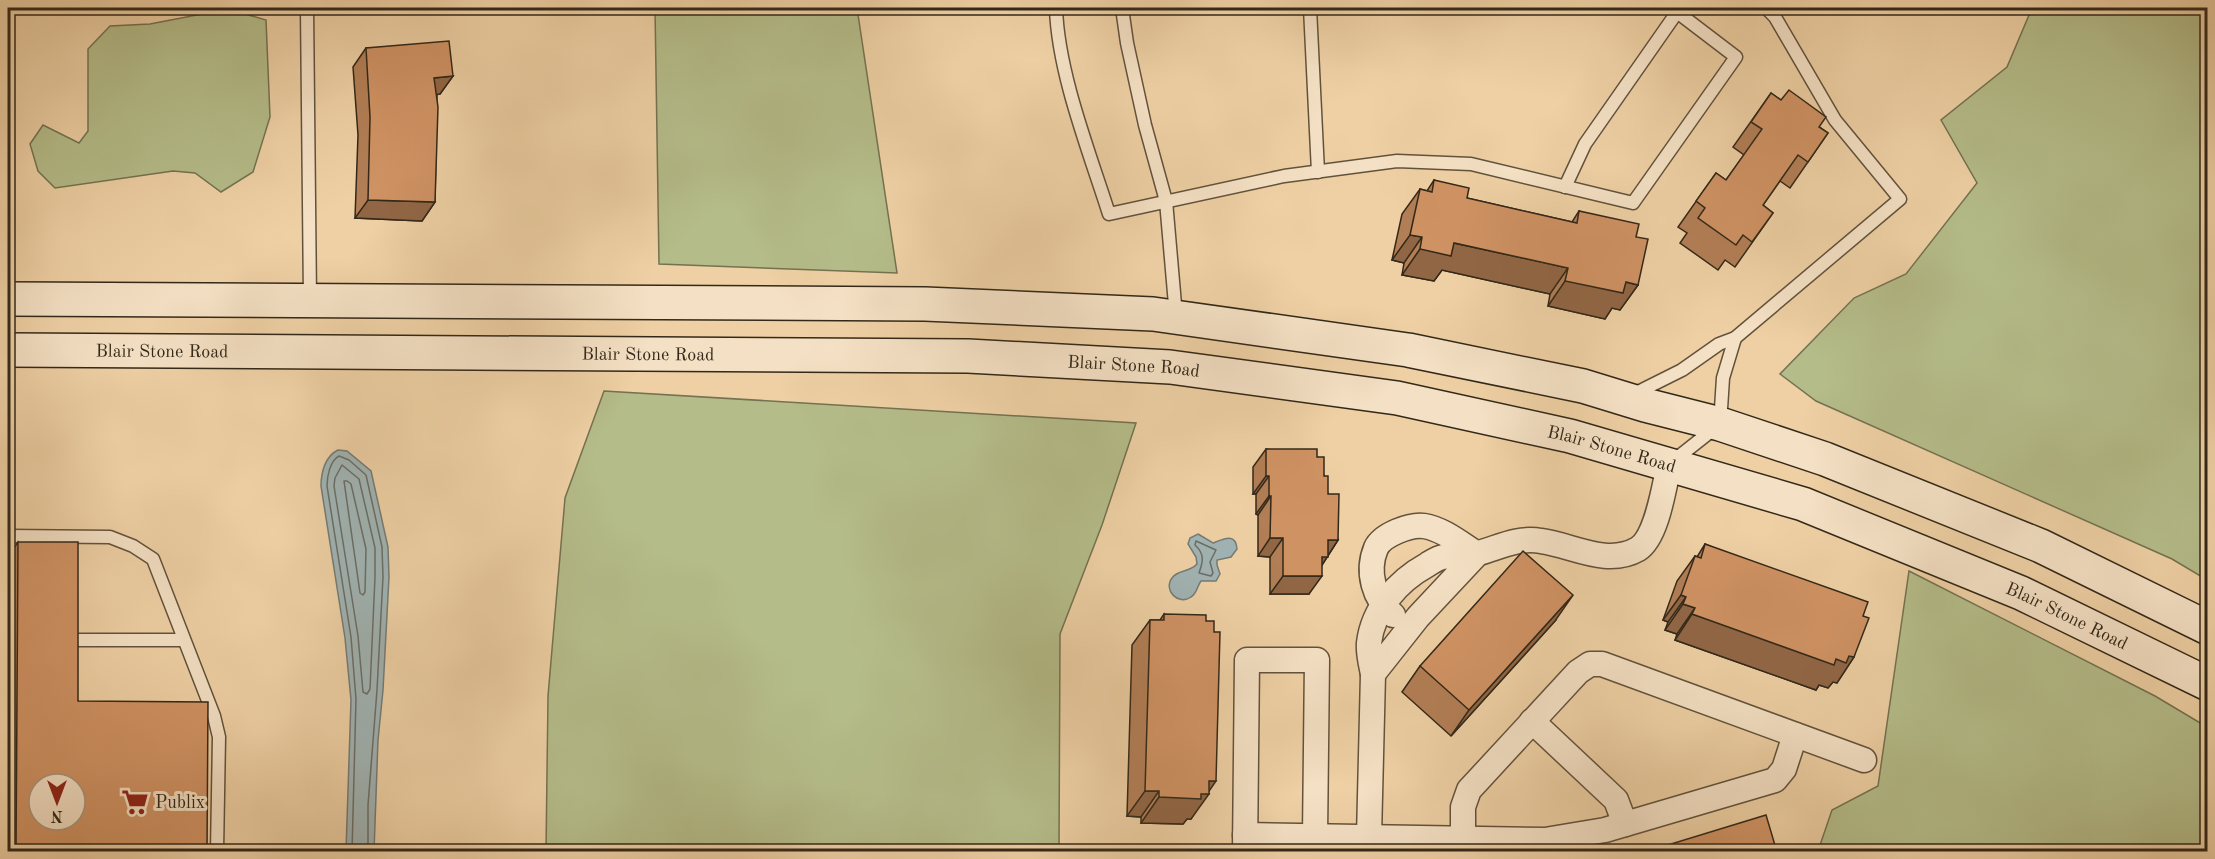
<svg xmlns="http://www.w3.org/2000/svg" width="2215" height="859" font-family="'Old Standard TT',serif">
<style>
.green{fill:#b4bc89;stroke:#747251;stroke-width:1.5}
.water{fill:#a0b3b3;stroke:#747b75;stroke-width:1.5}
.lines{fill:none;stroke-linecap:round;stroke-linejoin:round}
.shore{stroke:#6a6e66;stroke-width:1.5}
.lane-casing{stroke:#62523c;stroke-width:15}
.street-casing{stroke:#62523c;stroke-width:27}
.secondary-casing{stroke:#332819;stroke-width:36}
.lane{stroke:#f4e0c4;stroke-width:12}
.street{stroke:#f4e0c4;stroke-width:24}
.secondary{stroke:#f4e0c4;stroke-width:33}
.wall{fill:#b27e55;stroke:#332819;stroke-width:1.5}
.shaded-wall{fill:#916645;stroke:#332819;stroke-width:1.5}
.building{fill:#cf9263;stroke:#332819;stroke-width:1.5;fill-rule:evenodd}
.labels{text-anchor:middle;stroke-width:6;stroke-linejoin:round;paint-order:stroke}
.street-label{font-size:18px;fill:#332819;stroke:#f4e0c4}
.poi-label{font-size:18px;fill:#332819;stroke:#f4e0c4;text-anchor:start}
</style>
<rect width="100%" height="100%" fill="#eed0a4"/>
<filter id="stains"><feTurbulence type="fractalNoise" baseFrequency=".00333" numOctaves="4"/><feColorMatrix values="0 0 0 0 .2 0 0 0 0 .09 0 0 0 0 .02 0 0 0 .5 -.17"/></filter>
<radialGradient id="worn" r=".72"><stop offset=".6" stop-color="#630" stop-opacity="0"/><stop offset="1" stop-color="#630" stop-opacity=".3"/></radialGradient>
<g class="green">
<polygon points="655,8 857,8 897,273 659,264"/>
<polygon points="2032,8 2207,8 2207,580 2172,559 1816,401 1780,374 1854,298 1906,274 1977,183 1941,120 2007,67"/>
<polygon points="228,9 266,20 270,117 253,172 221,192 195,173 173,171 55,188 38,171 30,144 43,125 79,143 88,131 88,49 110,26 150,24"/>
<polygon points="604,391 1136,423 1102,525 1060,634 1059,851 546,851 548,696 565,498"/>
<polygon points="1909,571 2155,696 2207,727 2207,851 1818,851 1832,810 1878,786"/>
</g>
<g class="water">
<path d="M338 450 347 451 371 471 388 547 389 577 383 690 378 740 374 851H346L351 700 345 638 321 486C321 473 325 456 338 450Z"/>
<path d="M1198 534 1213 543C1223 539 1236 532 1237 549L1231 557 1217 560V565L1220 574 1216 581H1201C1197 586 1197 594 1191 597 1178 606 1163 590 1172 578 1178 569 1189 573 1197 564L1196 557 1188 544 1190 538Z"/>
</g>
<g class="lines">
<g class="shore">
<polygon points="342,465 359,479 375,548 375,577 370,689 367,694 363,692 358,636 334,486 335,478"/>
<polygon points="344,481 347,481 351,484 366,549 365,592 363,595 360,593"/>
<path d="M1196 541 1216 550 1210 562 1213 573 1211 576 1199 573C1203 562 1205 554 1195 545Z"/>
<path d="M352 852 356 699 351 637 327 486C327 476 330 461 339 456L349 460 366 475 382 547 383 577 377 690 368 805V852"/>
</g>
<defs>
<g id="lane">
<polyline points="307,8 310,300"/>
<path d="M1056 8C1058 73 1089 151 1109 214L1284 176 1397 161 1471 164 1633 203 1736 57 1677 12"/>
<polyline points="1122,8 1127,43 1145,125 1166,201 1176,316"/>
<polyline points="1310,8 1318,172"/>
<polyline points="1565,187 1585,144 1680,8"/>
<polyline points="1632,395 1682,370 1719,344 1735,338 1900,199 1835,120 1775,17 1766,8"/>
<polyline points="1672,462 1720,424 1723,378 1735,338"/>
<polyline points="8,536 110,537 133,546 153,559 214,716 219,737 217,852"/>
<polyline points="79,640 184,640"/>
</g>
<g id="street">
<path d="M1477 554 1418 617 1373 674C1371 664 1368 653 1369 643 1373 609 1398 581 1427 565 1432 562 1437 558 1443 557 1454 554 1467 556 1479 553 1500 547 1518 537 1541 541 1572 545 1607 567 1638 549 1657 537 1664 487 1669 465"/>
<path d="M1393 615C1374 599 1366 572 1376 548 1382 535 1410 524 1424 526 1443 529 1461 544 1477 554"/>
<polyline points="1532,721 1616,800 1625,824"/>
<polyline points="1245,835 1545,840 1605,830 1775,780 1784,769 1795,735"/>
<polyline points="1369,837 1373,674"/>
<polyline points="1463,838 1463,807 1469,790 1578,672 1590,664 1602,664 1864,760"/>
<polyline points="1245,852 1247,660 1317,660 1315,836"/>
</g>
<g id="secondary">
<polyline points="8,299 925,304 1153,314 1408,350 1583,386 1645,405 1720,424 1825,459 2041,546 2208,628"/>
<path id="s1" d="M8 350 968 356 1170 367 1397 398 1570 436 1803 504 2021 593 2208 684"/>
</g>
</defs>
<use href="#lane" class="lane-casing"/>
<use href="#street" class="street-casing"/>
<use href="#secondary" class="secondary-casing"/>
<use href="#lane" class="lane"/>
<use href="#street" class="street"/>
<use href="#secondary" class="secondary"/>
</g>
<g class="wall">
<polygon points="366,48 453,76 440,94 437,94 435,202 422,221 355,218 358,135 353,67"/>
<polygon points="1771,93 1828,133 1790,188 1780,181 1763,205 1773,213 1735,267 1725,260 1718,270 1680,243 1687,233 1678,227 1716,173 1726,180 1744,155 1733,147"/>
<polygon points="1434,180 1467,198 1572,222 1579,211 1636,237 1638,285 1620,310 1612,308 1605,319 1548,306 1550,294 1442,270 1434,281 1402,275 1404,263 1392,260 1402,214 1420,189 1427,191"/>
<polygon points="1266,449 1317,457 1324,476 1338,540 1322,565 1309,594 1270,594 1270,557 1258,556 1258,515 1256,514 1256,494 1253,494 1253,467"/>
<polygon points="18,542 78,701 207,852 8,852 8,557"/>
<polygon points="1705,544 1863,616 1854,657 1837,683 1833,682 1828,688 1819,685 1816,690 1675,640 1677,634 1665,630 1668,622 1663,620 1677,581 1695,556 1697,557"/>
<polygon points="1164,614 1209,791 1191,819 1187,819 1183,824 1141,823 1141,817 1127,816 1132,645 1150,620 1160,620"/>
<polygon points="1555,621 1451,736 1402,692 1420,666"/>
</g>
<g class="shaded-wall">
<polygon points="453,76 440,94 422,97 434,78"/>
<polygon points="368,200 435,202 422,221 355,218"/>
<polygon points="1410,235 1422,237 1404,263 1392,260"/>
<polygon points="1454,243 1568,268 1550,294 1442,270 1434,281 1402,275 1420,249"/>
<polygon points="1565,281 1626,282 1638,285 1620,310 1612,308 1605,319 1548,306"/>
<polygon points="1266,476 1269,476 1256,494 1253,494"/>
<polygon points="1269,496 1271,496 1258,515 1256,514"/>
<polygon points="1270,538 1283,538 1270,557 1258,556"/>
<polygon points="1328,540 1338,540 1315,576"/>
<polygon points="1283,576 1322,576 1309,594 1270,594"/>
<polygon points="1573,595 1555,621 1451,736 1469,710"/>
<polygon points="1681,595 1686,597 1668,622 1663,620"/>
<polygon points="1683,604 1695,608 1677,634 1665,630"/>
<polygon points="1692,614 1836,659 1849,656 1854,657 1837,683 1833,682 1828,688 1819,685 1816,690 1675,640"/>
<polygon points="1209,781 1216,781 1207,794 1209,794 1191,819 1187,819 1183,824 1141,823 1159,797"/>
<polygon points="1145,791 1159,791 1141,817 1127,816"/>
</g>
<g class="building">
<polygon points="449,41 453,76 434,78 438,107 435,202 368,200 370,117 366,48"/>
<polygon points="1789,90 1826,117 1819,127 1828,133 1808,162 1798,155 1763,205 1773,213 1752,242 1743,235 1736,245 1698,218 1705,208 1696,201 1716,173 1726,180 1762,129 1751,122 1771,93 1781,100"/>
<polygon points="1434,180 1469,188 1467,198 1577,223 1579,211 1639,224 1636,237 1648,239 1638,285 1626,282 1623,293 1565,281 1568,268 1454,243 1451,256 1420,249 1422,237 1410,235 1420,189 1432,192"/>
<polygon points="1266,449 1317,449 1317,457 1324,457 1324,476 1328,476 1328,494 1339,494 1338,540 1328,540 1328,557 1322,557 1322,576 1283,576 1283,538 1270,538 1271,496 1269,496 1269,476 1266,476"/>
<path d="M18 542H78V701L208 702 207 852H16ZM39 784H75V820H39Z"/>
<polygon points="1705,544 1868,602 1863,616 1869,618 1854,657 1849,656 1846,663 1836,659 1834,665 1692,614 1695,608 1683,604 1686,597 1681,595 1695,556 1701,558"/>
<polygon points="1523,551 1573,595 1469,710 1420,666"/>
<polygon points="1164,614 1206,615 1206,621 1214,621 1214,632 1220,632 1216,781 1209,781 1209,794 1201,794 1201,799 1159,797 1159,791 1145,791 1150,620 1164,620"/>
<polygon points="1766,815 1777,852 1645,852"/>
</g>
<defs>
<symbol id="supermarket-bare" viewBox="-9 -9 18 18"><path d="M-6-5.5h2.5l.6 2H6L4.5 2H-2.5L-4.4-4H-6ZM-1.5 3.2a1.3 1.3 0 1 0 .1 0ZM3 3.2a1.3 1.3 0 1 0 .1 0Z" fill="#8f2418" stroke="#f4e0c4" stroke-width="2.5" paint-order="stroke"/></symbol>
</defs>
<g fill-rule="evenodd">
<use href="#supermarket-bare" x="116" y="783" width="38" height="38"/>
</g>
<g class="labels">
<g class="street-label">
<text dy="6" stroke="none"><textPath href="#s1" startOffset="154">Blair Stone Road</textPath></text>
<text dy="6" stroke="none"><textPath href="#s1" startOffset="640">Blair Stone Road</textPath></text>
<text dy="6" stroke="none"><textPath href="#s1" startOffset="1126">Blair Stone Road</textPath></text>
<text dy="6" stroke="none"><textPath href="#s1" startOffset="1612">Blair Stone Road</textPath></text>
<text dy="6" stroke="none"><textPath href="#s1" startOffset="2098">Blair Stone Road</textPath></text>
</g>
<g class="poi-label">
<text x="155" y="808">Publix</text>
</g>
</g>
<rect width="2215" height="859" fill="none" stroke="#eed0a4" stroke-width="30"/>
<rect x="9" y="9" width="2197" height="841" fill="none" stroke="#332819" stroke-width="3"/>
<rect x="15" y="15" width="2185" height="829" fill="none" stroke="#332819" stroke-width="1.5"/>
<g transform="translate(57 802) rotate(180)"><circle r="28" fill="#f4e0c4" stroke="#a79680" stroke-width="1.5"/>
<path d="M0-4.5L10 22L0 15L-10 22Z" fill="#8f2418"/>
<text y="-9" font-size="16" font-weight="bold" text-anchor="middle" fill="#332819">N</text>
</g>
<rect width="100%" height="100%" filter="url(#stains)"/>
<rect width="100%" height="100%" fill="url(#worn)"/>
</svg>
